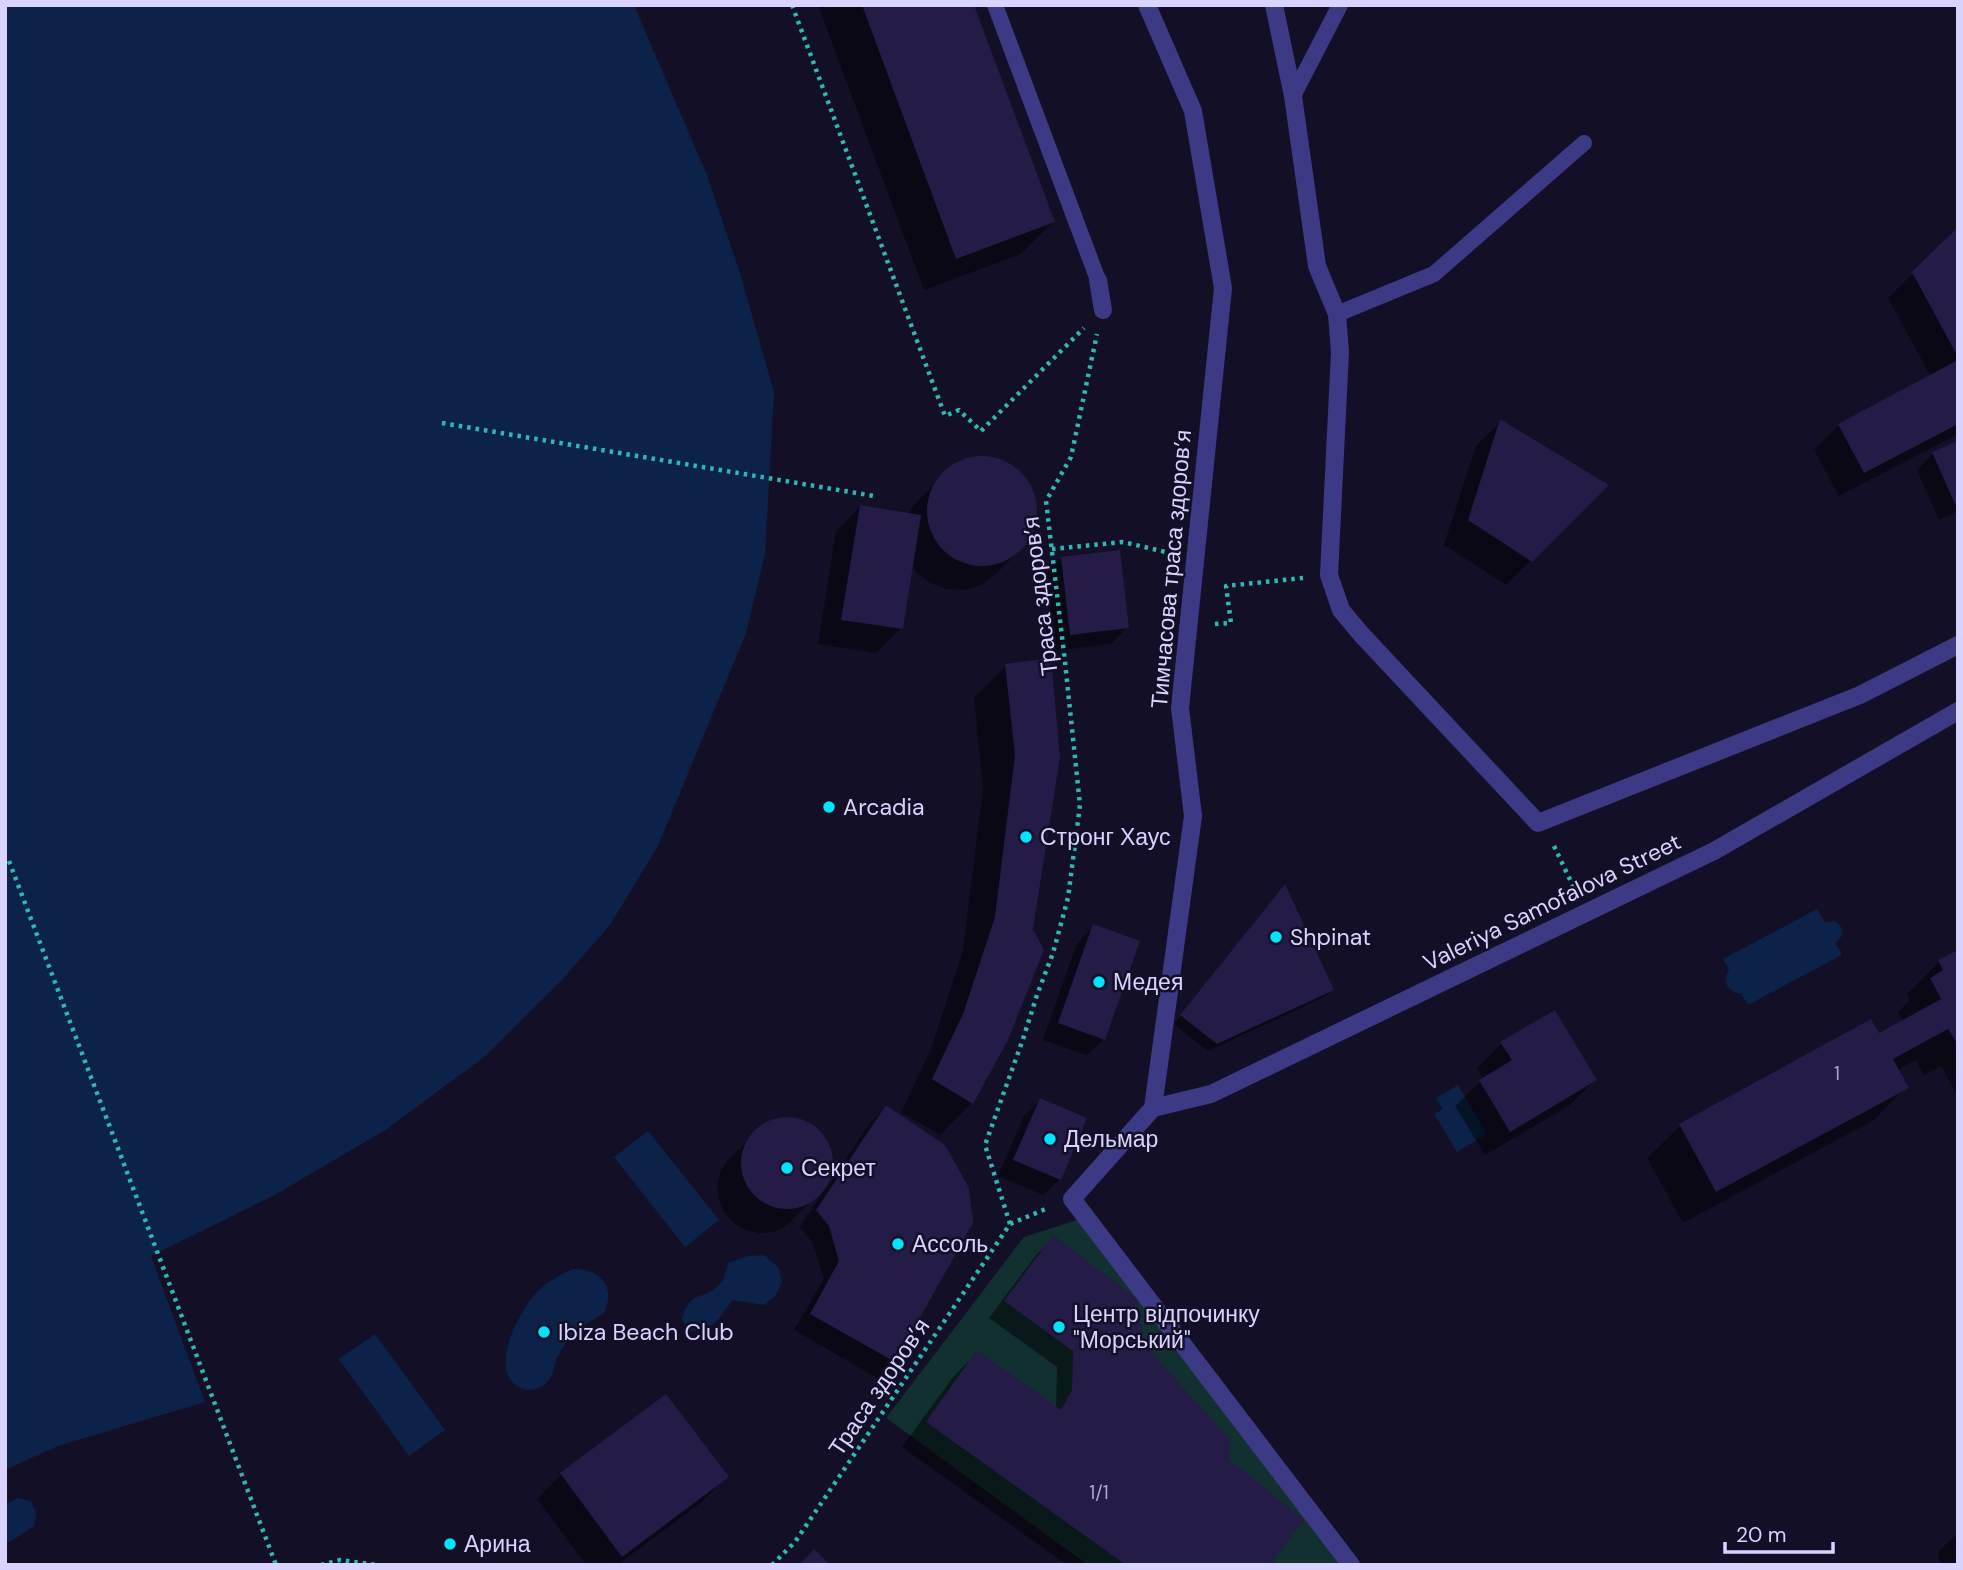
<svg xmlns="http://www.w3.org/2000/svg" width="1963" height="1570" font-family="'DM Sans',sans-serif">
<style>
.green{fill:#12302f}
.water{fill:#0c2248}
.shadow{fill:#0007}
.building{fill:#241b47}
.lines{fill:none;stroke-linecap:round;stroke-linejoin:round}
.path{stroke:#2fb8b0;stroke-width:4.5;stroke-dasharray:3.5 5;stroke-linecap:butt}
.service{stroke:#3d3a85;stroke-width:16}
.pedestrian{stroke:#3d3a85;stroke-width:18}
.minor{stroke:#3d3a85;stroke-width:18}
.poi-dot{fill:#00e5ff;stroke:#130f26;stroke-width:2.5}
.labels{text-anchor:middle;stroke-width:5;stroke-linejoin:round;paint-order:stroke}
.number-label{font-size:19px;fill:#aca6d1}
.street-label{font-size:23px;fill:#d9d4ff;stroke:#130f26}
.poi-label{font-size:23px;fill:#d9d4ff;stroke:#130f26;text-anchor:start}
</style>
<rect width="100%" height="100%" fill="#130f26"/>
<polygon class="green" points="1080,1219 1342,1565 1088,1565 886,1418 1024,1237"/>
<g class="water">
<polygon points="5,5 634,5 707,175 740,273 774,392 765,554 746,633 658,846 610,925 562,980 483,1058 387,1129 275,1195 151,1256 205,1402 58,1446 5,1470"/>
<polygon points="1817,909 1825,922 1835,921 1842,928 1841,937 1836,943 1842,955 1748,1005 1741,993 1735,993 1727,986 1726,975 1729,970 1723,959"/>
<polygon points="1458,1085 1487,1134 1457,1152 1434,1114 1443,1109 1436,1098"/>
<polygon points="648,1131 719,1220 685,1247 614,1157"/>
<path d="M764 1255 778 1267 782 1282 775 1296 764 1305 733 1300C718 1318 716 1330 690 1331L682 1320C689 1289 704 1301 720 1284 725 1279 726 1270 728 1263L748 1256Z"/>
<path d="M573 1269C599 1269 617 1286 604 1313 594 1320 582 1325 573 1334 566 1342 559 1352 556 1361 554 1367 554 1372 551 1377 545 1388 530 1394 519 1387 487 1371 520 1309 537 1292 548 1281 560 1275 573 1269Z"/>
<polygon points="375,1334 445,1430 409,1456 339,1359"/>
<polygon points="17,1498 31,1501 36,1513 34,1526 10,1542 5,1542 5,1505"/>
</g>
<g class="shadow">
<polygon points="818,5 972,5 1053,222 1021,254 924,290"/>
<polygon points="1957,231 1958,434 1839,496 1814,450 1839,425 1931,377 1888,298"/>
<polygon points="1500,422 1606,486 1506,585 1444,545 1476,446"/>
<polygon points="1958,443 1958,511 1939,520 1917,470 1933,454"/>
<polygon points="984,458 1001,461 1017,470 1028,483 1035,500 1036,517 1031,534 1021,549 996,574 981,585 964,590 947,589 930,583 916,572 912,565 901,628 876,653 818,644 836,532 860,507 908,515 913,506 951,468 967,460"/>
<polygon points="1061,558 1127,628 1111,644 1054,651 1045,575"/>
<polygon points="1049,660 972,1103 940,1135 901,1112 931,1049 963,951 983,788 974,698 1006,666"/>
<polygon points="1277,894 1332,990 1324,997 1208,1051 1174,1024"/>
<polygon points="1094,926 1104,1039 1087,1055 1043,1040 1077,943"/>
<polygon points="1958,952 1958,1096 1941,1066 1924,1075 1916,1060 1897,1070 1906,1087 1874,1120 1683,1223 1647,1158 1680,1126 1871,1022 1878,1035 1904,1022 1898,1012 1910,1000 1907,994 1939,962"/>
<polygon points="1501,1044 1595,1080 1570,1105 1485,1155 1455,1106 1483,1079 1477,1068"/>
<polygon points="1040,1100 1060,1179 1043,1195 998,1176 1024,1116"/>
<polygon points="886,1107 972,1223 893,1361 877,1378 794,1330 824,1279 813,1243 800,1227 825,1189 824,1188 786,1226 773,1232 759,1233 745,1230 734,1223 725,1213 719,1200 717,1186 720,1173 727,1161 764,1125 778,1119 794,1119 808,1123 820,1133 829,1146 832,1161 830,1176 824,1186 827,1188 869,1124"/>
<polygon points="1053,1238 1140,1342 1228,1460 1271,1562 1275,1565 1067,1565 902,1447 953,1377 977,1353 1056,1409 1057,1367 989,1318 1037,1254"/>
<polygon points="666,1396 726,1477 702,1502 617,1565 586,1565 537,1499 561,1475"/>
<polygon points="1958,1533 1958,1565 1940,1565 1938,1552"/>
</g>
<g class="building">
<polygon points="862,5 974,5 1055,222 956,259"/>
<polygon points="1958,227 1958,357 1912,272"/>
<polygon points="1958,360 1958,424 1864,473 1838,424"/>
<polygon points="1500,419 1609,485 1532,562 1468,520"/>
<polygon points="1958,441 1958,503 1955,504 1932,452"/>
<circle cx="982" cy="511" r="55"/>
<polygon points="860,505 921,515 903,629 841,620"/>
<polygon points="1120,550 1129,628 1070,635 1061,557"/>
<polygon points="1051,658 1060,757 1033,929 1044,950 1008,1040 973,1104 932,1079 963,1014 995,917 1015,755 1005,664"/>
<polygon points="1285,884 1334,990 1217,1044 1180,1015"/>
<polygon points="1093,924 1140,941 1105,1040 1058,1023"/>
<polygon points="1958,950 1958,1045 1948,1029 1893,1059 1909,1088 1716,1192 1679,1124 1871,1019 1879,1033 1941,999 1930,978 1943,970 1938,960"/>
<polygon points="1555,1010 1597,1080 1510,1132 1479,1080 1512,1060 1500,1042"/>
<polygon points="1040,1098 1087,1118 1061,1180 1013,1160"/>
<polygon points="886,1105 945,1145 969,1188 973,1223 895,1362 810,1314 839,1261 829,1226 816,1210"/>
<circle cx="787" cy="1163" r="46"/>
<polygon points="1053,1235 1137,1299 1142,1328 1142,1342 1230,1440 1230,1460 1304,1520 1273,1561 1278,1565 1126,1565 926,1422 977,1350 1061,1410 1072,1390 1073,1351 1004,1301"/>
<polygon points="666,1394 729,1477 622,1557 560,1473"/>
<polygon points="814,1549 830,1565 799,1565"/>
</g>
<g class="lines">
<g class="path">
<polyline points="792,5 945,416 959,410 981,431 1084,328"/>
<polyline points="442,423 874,496"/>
<polyline points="1052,549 1123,542 1170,553"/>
<polyline points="1215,624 1231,623 1226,586 1303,578"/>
<polyline points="1554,846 1574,888"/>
<polyline points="9,861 276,1565"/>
<polyline points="1010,1224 985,1145 1023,1039 1037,995 1053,953 1068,898 1080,805 1065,662 1046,501 1071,457 1097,334"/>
<polyline points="321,1565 340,1560 377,1565"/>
<polyline points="772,1565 795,1542 1010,1224 1048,1208"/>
</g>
<g class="service">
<polyline points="995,5 1098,280"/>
<polyline points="1293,96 1340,5"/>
<polyline points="1337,314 1434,274 1584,143"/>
</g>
<polyline class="pedestrian" points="1098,280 1103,310"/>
<g class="minor">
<polyline points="1147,5 1193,111 1223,288 1180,708 1193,816 1153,1108 1072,1199 1351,1565"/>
<polyline points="1274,5 1293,96 1317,266 1337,314 1340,352 1329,575 1341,610 1361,634 1538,823 1860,695 1958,645"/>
<polyline points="1153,1108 1211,1094 1714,851 1958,711"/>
</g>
</g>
<g class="poi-dot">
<circle cx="829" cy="807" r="7"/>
<circle cx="1026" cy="837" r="7"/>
<circle cx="1276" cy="937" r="7"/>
<circle cx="1099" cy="982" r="7"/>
<circle cx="1050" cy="1139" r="7"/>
<circle cx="787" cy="1168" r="7"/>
<circle cx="898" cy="1244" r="7"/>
<circle cx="1059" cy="1327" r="7"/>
<circle cx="544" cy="1332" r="7"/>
<circle cx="450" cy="1544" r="7"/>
</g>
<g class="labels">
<g class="number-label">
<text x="1837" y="1080">1</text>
<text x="1099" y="1499">1/1</text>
</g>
<g class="street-label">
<text transform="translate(1171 569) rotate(-85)" y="8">Тимчасова траса здоров’я</text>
<text transform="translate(1040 596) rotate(-97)" y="8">Траса здоров’я</text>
<text transform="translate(1552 902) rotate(-26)" y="8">Valeriya Samofalova Street</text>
<text transform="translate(879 1387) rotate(-56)" y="8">Траса здоров’я</text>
</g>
<g class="poi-label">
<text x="843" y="815">Arcadia</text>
<text x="1040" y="845">Стронг Хаус</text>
<text x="1290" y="945">Shpinat</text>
<text x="1113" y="990">Медея</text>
<text x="1064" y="1147">Дельмар</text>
<text x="801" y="1176">Секрет</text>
<text x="912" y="1252">Ассоль</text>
<text x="1073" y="1322">Центр відпочинку<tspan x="1073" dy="26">"Морський"</tspan></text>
<text x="558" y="1340">Ibiza Beach Club</text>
<text x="464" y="1552">Арина</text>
</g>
</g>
<rect width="1963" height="1570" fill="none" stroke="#d9d4ff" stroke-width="14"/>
<path d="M1725 1542v10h108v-10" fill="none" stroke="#d9d4ff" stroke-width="3.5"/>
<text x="1736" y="1542" font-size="21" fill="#d9d4ff" stroke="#130f26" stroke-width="5" paint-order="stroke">20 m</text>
</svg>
